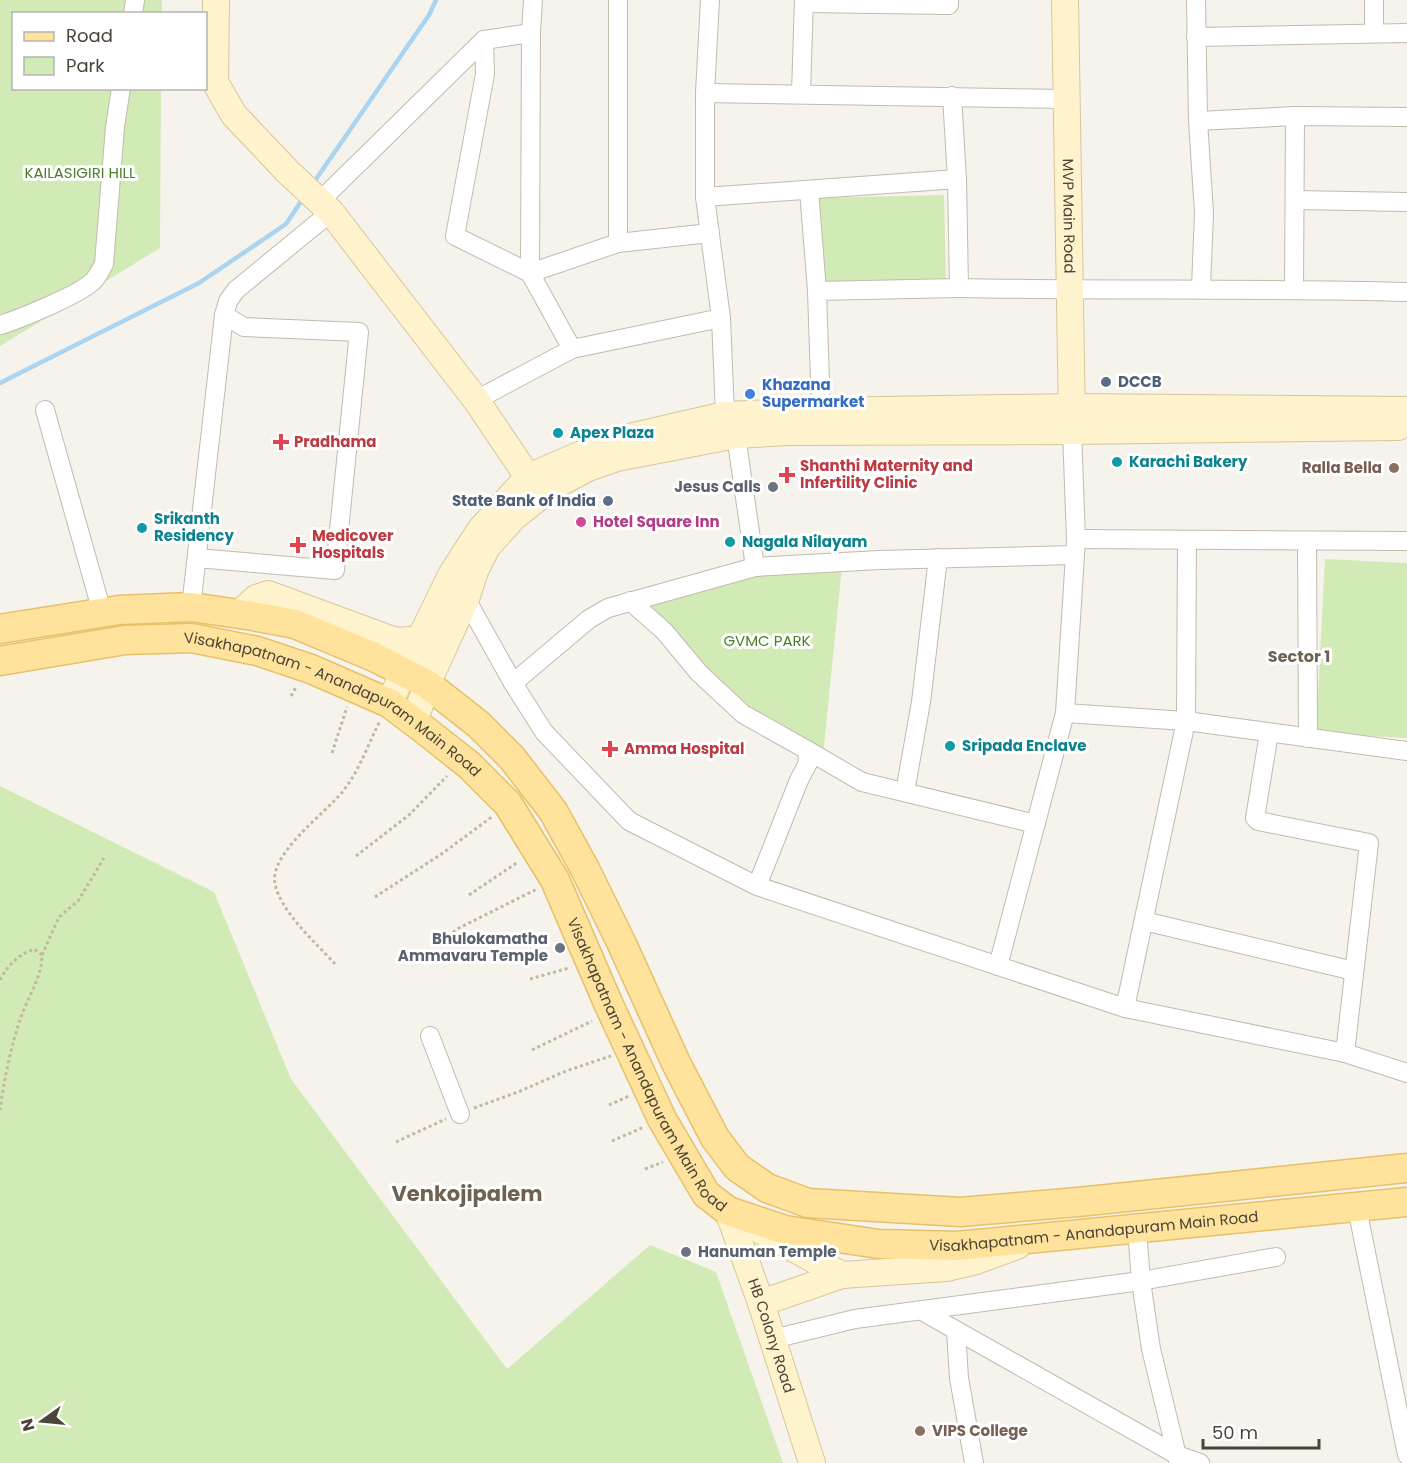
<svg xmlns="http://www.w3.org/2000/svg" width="1407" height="1463" font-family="Poppins,sans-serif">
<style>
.green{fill:#d2eab5}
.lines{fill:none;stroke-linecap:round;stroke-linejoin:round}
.stream{stroke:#a9d4f2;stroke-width:4.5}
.street-casing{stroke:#c2bbae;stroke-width:20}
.secondary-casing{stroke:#d6c79b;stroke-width:28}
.primary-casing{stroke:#e6c16a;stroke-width:31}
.path{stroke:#c4b79f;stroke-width:3;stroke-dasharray:3 3;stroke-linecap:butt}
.street{stroke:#fff;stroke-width:18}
.secondary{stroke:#fff3cd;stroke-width:26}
.primary{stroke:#ffe39c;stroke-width:28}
.service-dot{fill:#5c6f8a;stroke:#fff;stroke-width:2}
.shop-dot{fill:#3f7fe0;stroke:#fff;stroke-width:2}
.culture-dot{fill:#0f9aa8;stroke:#fff;stroke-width:2}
.health-dot{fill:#e0444e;stroke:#fff;stroke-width:2}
.education-dot{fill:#8d6e63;stroke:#fff;stroke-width:2}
.worship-dot{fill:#6b7280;stroke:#fff;stroke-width:2}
.hotel-dot{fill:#d1479c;stroke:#fff;stroke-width:2}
.labels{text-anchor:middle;stroke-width:6;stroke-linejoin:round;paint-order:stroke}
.park-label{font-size:15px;fill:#4a7f2a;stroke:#fff}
.street-label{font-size:15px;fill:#4b4439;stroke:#fff}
.service-label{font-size:15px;font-weight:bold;fill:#4e5e75;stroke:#fff;text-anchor:start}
.shop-label{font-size:15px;font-weight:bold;fill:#366cbe;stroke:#fff;text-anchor:start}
.culture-label{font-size:15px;font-weight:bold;fill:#0d838f;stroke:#fff;text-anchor:start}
.health-label{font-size:15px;font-weight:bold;fill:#be3a42;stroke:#fff;text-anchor:start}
.education-label{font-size:15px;font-weight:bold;fill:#785e54;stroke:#fff;text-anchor:end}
.worship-label{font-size:15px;font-weight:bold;fill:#5b616d;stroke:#fff;text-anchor:end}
.hotel-label{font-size:15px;font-weight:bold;fill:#b23c85;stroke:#fff;text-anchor:start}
.neighbourhood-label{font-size:16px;font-weight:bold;fill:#6e6250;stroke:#fff}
.district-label{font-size:21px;font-weight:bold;fill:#6e6250;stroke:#fff}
</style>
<rect width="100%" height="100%" fill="#f6f3ec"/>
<g class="green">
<polygon points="0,0 162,0 162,13 14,14 14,88 161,89 160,248 0,346"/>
<polygon points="944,195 946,281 822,285 819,198"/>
<polygon points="1325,559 1407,563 1407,738 1316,733"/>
<polygon points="842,567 823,755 747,713 636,602 744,576"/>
<polygon points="0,786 214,892 291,1079 507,1369 650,1245 716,1272 783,1463 0,1463"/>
</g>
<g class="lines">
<g class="stream">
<polyline points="312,185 429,15 436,0"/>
<polyline points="0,383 199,283 286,224 304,197"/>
</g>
<defs>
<g id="street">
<polyline points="533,0 531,33 530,273 572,349"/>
<polyline points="710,0 705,93 705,197 721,318 725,415"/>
<polyline points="1196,0 1198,121 1204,213 1201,288"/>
<polyline points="1374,0 1374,33"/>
<polyline points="804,3 949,5 949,0"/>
<polyline points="133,14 135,0"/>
<polyline points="531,33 484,40 485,74 455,236 530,273 618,243 618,0"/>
<polyline points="1196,37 1407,33"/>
<polyline points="705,93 1067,99"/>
<polyline points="801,94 804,0"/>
<polyline points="952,96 957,179"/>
<polyline points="1198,121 1295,116 1407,117"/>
<polyline points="809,190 817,291"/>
<path d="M705 197 957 179 959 288C1109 291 1258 288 1407 292"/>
<polyline points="1295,200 1407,202"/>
<polyline points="320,201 484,40"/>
<polyline points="618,243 710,233"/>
<polyline points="1294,289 1295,116"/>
<polyline points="224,315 228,301 236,290 331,212"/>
<path d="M0 325C17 320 84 293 94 280 98 276 101 269 104 264L115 127 121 88"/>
<polyline points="476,400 572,349 721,318"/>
<polyline points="45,410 102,612"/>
<polyline points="821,411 817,291 959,288"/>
<polyline points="1072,431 1076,539 1065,713 1186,721 1407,751"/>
<polyline points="736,435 755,567"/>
<polyline points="1076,539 1407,541"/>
<polyline points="1307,541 1308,738"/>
<polyline points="466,599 513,683 544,732 629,821 757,886 1125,1008 1345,1053 1407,1073"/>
<polyline points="630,601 664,631 699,673 743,714 807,750 808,763 799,780 757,886"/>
<polyline points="191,607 224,315 244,327 359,332 335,570 197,558"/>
<polyline points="513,683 589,619 608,608 755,567 879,560 1075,555"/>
<polyline points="1269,733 1255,818 1258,821 1369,843 1345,1053"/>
<polyline points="807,750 862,782 1036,824"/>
<polyline points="905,792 921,702 938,558"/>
<polyline points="1144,921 1354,971"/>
<polyline points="998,966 1065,713"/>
<polyline points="1125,1008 1186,721 1187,541"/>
<polyline points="430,1036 460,1114"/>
<polyline points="1357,1208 1407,1455"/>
<polyline points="1137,1229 1141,1281 1151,1349 1178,1460"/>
<polyline points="922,1311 1177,1455 1200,1463"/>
<polyline points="956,1331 959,1378 974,1463"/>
<polyline points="773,1339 855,1319 1141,1281 1276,1257"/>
</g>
<g id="secondary">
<polyline points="216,0 215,82 234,115 288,172 331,212 476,400 528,477"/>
<path id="s1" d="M1065 0 1072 423"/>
<polyline points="239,614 256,598 268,594 390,639 400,641 419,639"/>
<polyline points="389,703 451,575 480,530 528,477 612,441 725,415 821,411 1072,407 1407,410"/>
<polyline points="414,722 427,684 466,599 475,571 487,547 514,517 552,487 588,468 617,458 736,435 788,432 1072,431 1398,427"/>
<path id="s2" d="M728 1211 761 1303 812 1463"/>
<polyline points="754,1227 842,1275"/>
<polyline points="761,1303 842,1275 946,1268 976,1261 1017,1246"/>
</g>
<g id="primary">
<polyline points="0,629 119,610 191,607 253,616 295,624 374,657 427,684 478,724 512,758 553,811 585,869 621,942 676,1063 715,1138 737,1167 767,1188 808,1203 960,1212 1078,1202 1407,1168"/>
<path id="s3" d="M0 661 125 640 192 638 257 651 311 669 389 703 426 731 469 765 508 804 555 880 608 1003 662 1119 706 1194 728 1211 785 1230 879 1244 957 1246 1407 1202"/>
</g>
</defs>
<use href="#street" class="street-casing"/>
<use href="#secondary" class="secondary-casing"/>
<use href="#primary" class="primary-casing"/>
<g class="path">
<polyline points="291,696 296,687"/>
<polyline points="332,753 347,707"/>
<polyline points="356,856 409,815 447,776"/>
<polyline points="469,895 518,862"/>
<polyline points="375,897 443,853 493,816"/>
<polyline points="443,939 459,928 537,889"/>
<polyline points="42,955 59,917 78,901 104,858"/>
<path d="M335 964C315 942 281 912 275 884 269 853 326 813 344 790 360 769 368 744 380 721"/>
<polyline points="530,979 569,968"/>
<path d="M0 980C7 966 18 955 34 949L42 955C42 977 28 997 21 1017 11 1046 4 1080 0 1110"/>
<polyline points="532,1050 592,1021"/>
<polyline points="609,1105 629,1096"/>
<polyline points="474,1108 518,1092 566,1071 611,1056"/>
<polyline points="612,1141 644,1127"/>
<polyline points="396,1142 446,1119"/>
<polyline points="645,1169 663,1162"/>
</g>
<use href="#street" class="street"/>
<use href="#secondary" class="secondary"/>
<use href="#primary" class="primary"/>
</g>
<g class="service-dot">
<circle cx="1106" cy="382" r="6"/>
<circle cx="608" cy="501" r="6"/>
</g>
<circle class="shop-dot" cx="750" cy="394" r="6"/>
<g class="culture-dot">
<circle cx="558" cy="433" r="6"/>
<circle cx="1117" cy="462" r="6"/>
<circle cx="142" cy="528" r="6"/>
<circle cx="730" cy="542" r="6"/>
<circle cx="950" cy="746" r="6"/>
</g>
<g class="health-dot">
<path d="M278 433h6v6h6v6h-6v6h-6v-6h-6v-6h6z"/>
<path d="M784 466h6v6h6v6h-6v6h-6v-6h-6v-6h6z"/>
<path d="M295 536h6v6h6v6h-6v6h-6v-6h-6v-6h6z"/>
<path d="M607 740h6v6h6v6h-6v6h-6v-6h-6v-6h6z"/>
</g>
<g class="education-dot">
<circle cx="1394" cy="468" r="6"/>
<circle cx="920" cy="1431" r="6"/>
</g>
<g class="worship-dot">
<circle cx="773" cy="487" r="6"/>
<circle cx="560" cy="948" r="6"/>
<circle cx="686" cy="1252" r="6"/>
</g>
<circle class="hotel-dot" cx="581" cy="522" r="6"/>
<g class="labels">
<g class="park-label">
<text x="80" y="178">KAILASIGIRI HILL</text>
<text x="767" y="646">GVMC PARK</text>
</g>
<g class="street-label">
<text dy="5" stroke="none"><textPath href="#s1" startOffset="216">MVP Main Road</textPath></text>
<text dy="5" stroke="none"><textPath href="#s3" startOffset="351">Visakhapatnam - Anandapuram Main Road</textPath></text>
<text dy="5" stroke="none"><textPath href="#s3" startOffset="855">Visakhapatnam - Anandapuram Main Road</textPath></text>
<text dy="5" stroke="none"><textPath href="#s3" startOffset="1395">Visakhapatnam - Anandapuram Main Road</textPath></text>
<text dy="5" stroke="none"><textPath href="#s2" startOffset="132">HB Colony Road</textPath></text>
</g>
<g class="service-label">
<text x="1118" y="387">DCCB</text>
<text x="596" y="506" text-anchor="end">State Bank of India</text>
</g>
<g class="shop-label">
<text x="762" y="390">Khazana<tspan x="762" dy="17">Supermarket</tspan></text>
</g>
<g class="culture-label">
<text x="570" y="438">Apex Plaza</text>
<text x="1129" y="467">Karachi Bakery</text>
<text x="154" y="524">Srikanth<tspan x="154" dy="17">Residency</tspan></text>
<text x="742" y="547">Nagala Nilayam</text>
<text x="962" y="751">Sripada Enclave</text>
</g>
<g class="health-label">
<text x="294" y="447">Pradhama</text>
<text x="800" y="471">Shanthi Maternity and<tspan x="800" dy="17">Infertility Clinic</tspan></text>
<text x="312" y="541">Medicover<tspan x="312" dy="17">Hospitals</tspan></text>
<text x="624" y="754">Amma Hospital</text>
</g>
<g class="education-label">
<text x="1382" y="473">Ralla Bella</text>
<text x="932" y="1436" text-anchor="start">VIPS College</text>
</g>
<g class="worship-label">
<text x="761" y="492">Jesus Calls</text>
<text x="548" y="944">Bhulokamatha<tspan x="548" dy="17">Ammavaru Temple</tspan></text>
<text x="698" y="1257" text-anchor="start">Hanuman Temple</text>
</g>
<g class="hotel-label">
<text x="593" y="527">Hotel Square Inn</text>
</g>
<g class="neighbourhood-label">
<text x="1299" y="662">Sector 1</text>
</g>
<g class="district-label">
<text x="467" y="1201">Venkojipalem</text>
</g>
</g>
<rect x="12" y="12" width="195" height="78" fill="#ffffff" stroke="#b7b4b0" stroke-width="1.5"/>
<rect x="24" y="32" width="30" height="9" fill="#ffe39c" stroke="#b7b4b0" stroke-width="1.5"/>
<text x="66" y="42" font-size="18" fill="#4b4439">Road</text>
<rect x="24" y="57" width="30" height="18" fill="#d2eab5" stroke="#b7b4b0" stroke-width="1.5"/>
<text x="66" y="72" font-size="18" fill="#4b4439">Park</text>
<g transform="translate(42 1421) rotate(255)" stroke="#ffffff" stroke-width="4.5" paint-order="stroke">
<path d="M0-4.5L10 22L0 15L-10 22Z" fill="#4b4439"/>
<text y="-9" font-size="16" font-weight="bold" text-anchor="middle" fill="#4b4439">N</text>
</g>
<path d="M1203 1439v9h116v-9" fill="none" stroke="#4b4439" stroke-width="3"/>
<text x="1212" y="1439" font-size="18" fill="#4b4439" stroke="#ffffff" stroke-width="4.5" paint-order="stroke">50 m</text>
</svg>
